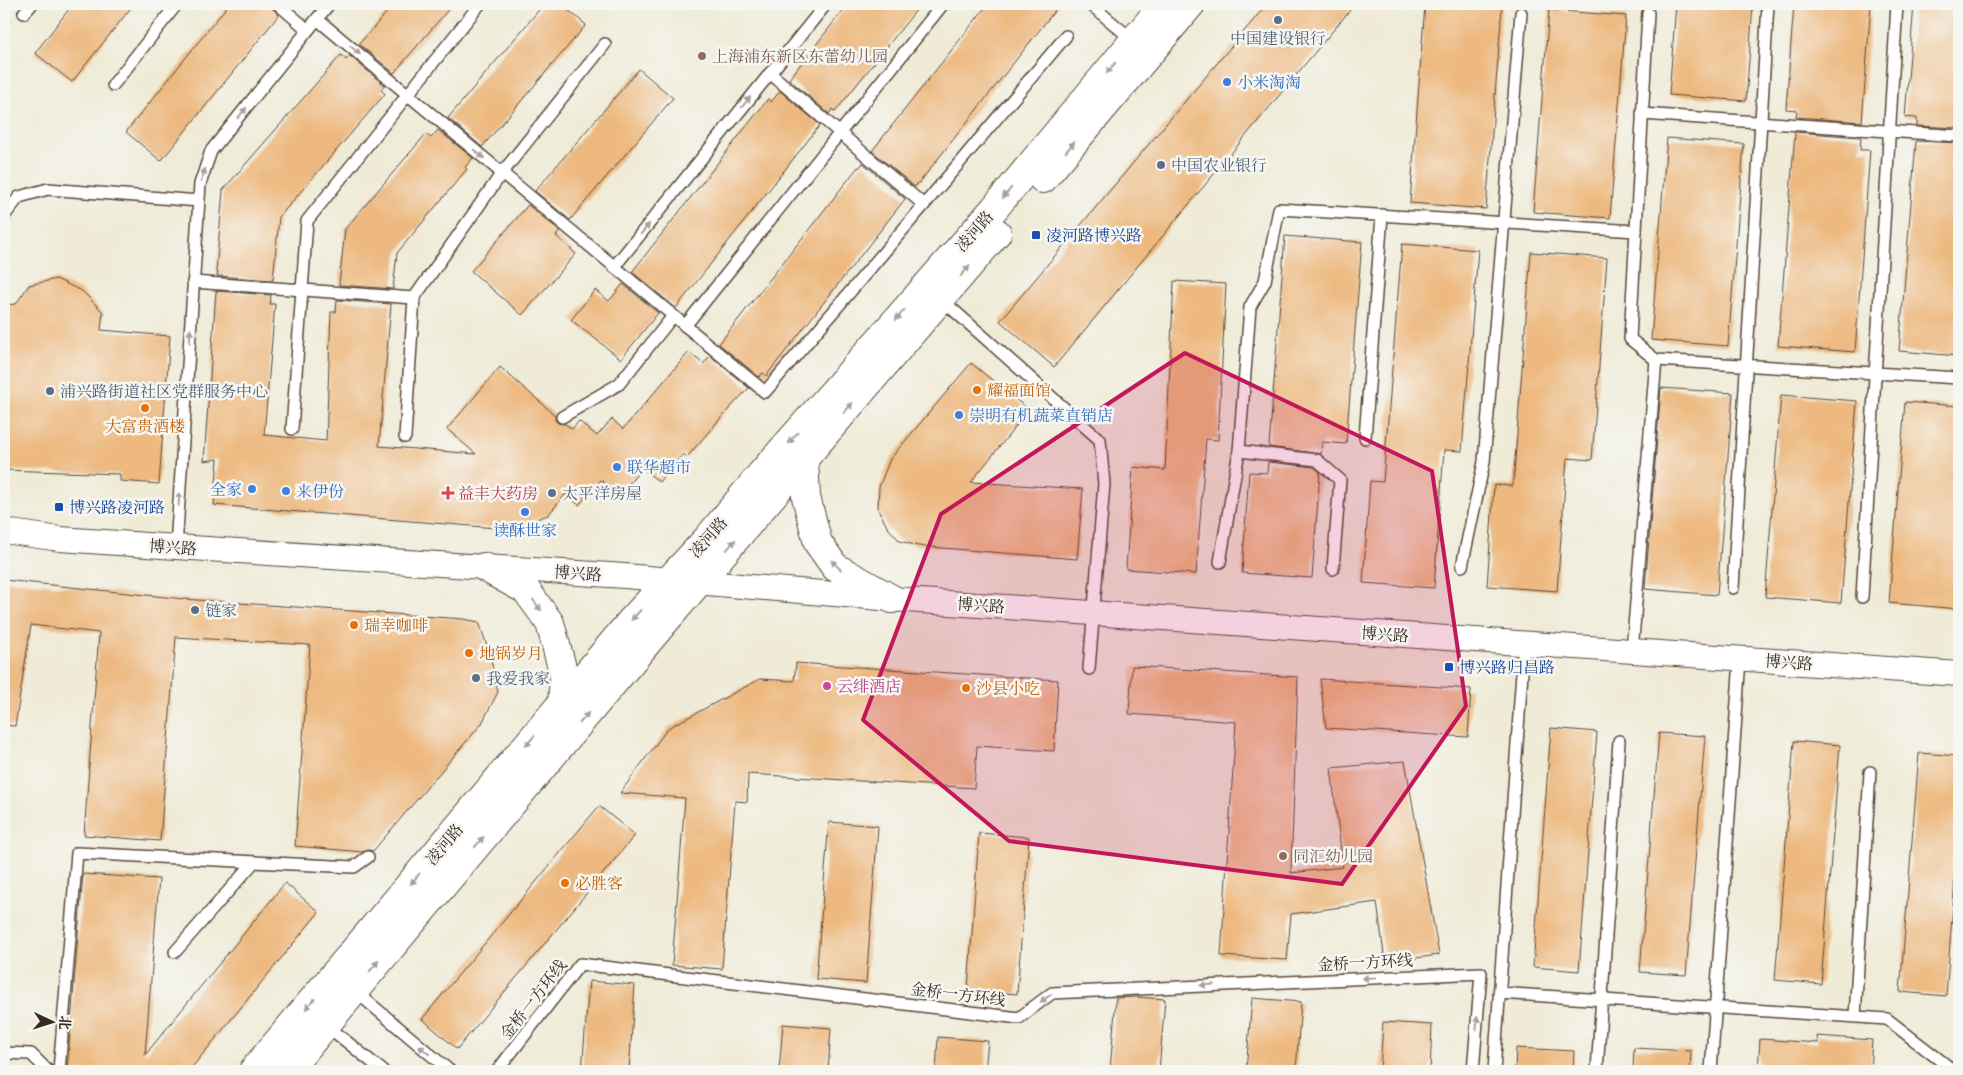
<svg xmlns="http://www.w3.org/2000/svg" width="1963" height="1075" font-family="'Libre Bodoni','Noto Serif SC',serif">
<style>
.building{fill:#edb980}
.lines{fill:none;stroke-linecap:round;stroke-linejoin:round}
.service-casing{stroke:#56473a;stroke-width:14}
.minor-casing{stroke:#56473a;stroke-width:26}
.tertiary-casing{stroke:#56473a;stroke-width:30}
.service{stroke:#fff;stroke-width:11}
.minor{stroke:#fff;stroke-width:24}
.tertiary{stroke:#fff;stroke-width:28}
.oneway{fill:#a79f9a}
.marked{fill:#c2185b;fill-opacity:0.2;stroke:#c2185b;stroke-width:4;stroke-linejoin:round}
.service-dot{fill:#5c6f8a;stroke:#f6f6f2;stroke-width:2}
.education-dot{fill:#8d6e63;stroke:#f6f6f2;stroke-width:2}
.shop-dot{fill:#3f7fe0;stroke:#f6f6f2;stroke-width:2}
.transit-dot{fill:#1a4fb4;stroke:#f6f6f2;stroke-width:2}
.food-dot{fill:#e8710a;stroke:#f6f6f2;stroke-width:2}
.health-dot{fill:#e0444e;stroke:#f6f6f2;stroke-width:2}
.hotel-dot{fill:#d1479c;stroke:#f6f6f2;stroke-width:2}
.labels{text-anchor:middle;stroke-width:5;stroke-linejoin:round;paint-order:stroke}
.service-label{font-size:16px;fill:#4e5e75;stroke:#f6f6f2;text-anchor:start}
.education-label{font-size:16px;fill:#785e54;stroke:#f6f6f2;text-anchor:start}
.shop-label{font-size:16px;fill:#366cbe;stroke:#f6f6f2;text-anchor:start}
.street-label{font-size:16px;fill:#3b2a1e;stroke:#f6f6f2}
.transit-label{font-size:16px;fill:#164399;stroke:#f6f6f2;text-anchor:start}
.food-label{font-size:16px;fill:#c56008;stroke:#f6f6f2;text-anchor:start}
.health-label{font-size:16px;fill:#be3a42;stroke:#f6f6f2;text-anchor:start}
.hotel-label{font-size:16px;fill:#b23c85;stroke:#f6f6f2;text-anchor:start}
</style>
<rect width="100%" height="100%" fill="#f6f6f2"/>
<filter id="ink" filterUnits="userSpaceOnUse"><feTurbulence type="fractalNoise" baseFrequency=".02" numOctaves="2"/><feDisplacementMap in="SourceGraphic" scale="10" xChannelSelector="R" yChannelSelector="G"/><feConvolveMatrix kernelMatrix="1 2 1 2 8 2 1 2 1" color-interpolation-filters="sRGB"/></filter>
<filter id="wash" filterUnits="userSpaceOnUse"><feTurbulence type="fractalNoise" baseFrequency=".0096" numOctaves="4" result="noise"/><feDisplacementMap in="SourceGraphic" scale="20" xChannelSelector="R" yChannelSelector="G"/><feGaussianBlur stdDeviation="1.12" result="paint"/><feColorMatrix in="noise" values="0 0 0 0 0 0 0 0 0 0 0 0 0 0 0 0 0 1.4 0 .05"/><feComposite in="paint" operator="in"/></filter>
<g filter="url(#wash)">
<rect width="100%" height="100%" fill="#efebd7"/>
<g id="blocks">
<g class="building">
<polygon points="73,4 134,4 72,82 35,53"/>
<polygon points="229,4 271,4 273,9 279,15 161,161 126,132"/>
<polygon points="394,4 453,4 394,73 359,44"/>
<polygon points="544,4 561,4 586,25 482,147 448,118"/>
<polygon points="848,4 921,4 835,112 832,109 829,114 789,79"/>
<polygon points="988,4 1060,4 919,183 918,182 915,187 872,151"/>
<polygon points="1267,4 1355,4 1054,367 1000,321"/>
<polygon points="1425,4 1460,4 1502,7 1486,209 1410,203"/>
<polygon points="1676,4 1753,4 1746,101 1669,95"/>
<polygon points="1794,4 1871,4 1862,122 1796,117 1797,110 1786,109"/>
<polygon points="1914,4 1959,4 1959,128 1917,126 1917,118 1905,117"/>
<polygon points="1549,10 1626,16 1610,218 1533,212"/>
<polygon points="341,55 346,60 350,56 384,85 381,90 385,94 279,217 273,280 217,276 218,272 216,271 223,190"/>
<polygon points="639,69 673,98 570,220 535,191"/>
<polygon points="780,91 820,125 676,308 632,272 768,99 771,102"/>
<polygon points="438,130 473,158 465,167 467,169 397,253 393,289 339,285 345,229 426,134 431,138"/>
<polygon points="1795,132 1861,137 1860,150 1870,150 1855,352 1778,346"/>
<polygon points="1667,138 1744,144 1728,346 1651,340"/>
<polygon points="1916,141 1959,143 1959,356 1899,351"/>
<polygon points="863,163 905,199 766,376 763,373 759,377 719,344 858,167 859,168"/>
<polygon points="528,205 560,231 556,236 576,254 522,315 471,271"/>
<polygon points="1285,236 1362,242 1346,444 1322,442 1321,454 1269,447"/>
<polygon points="1402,244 1478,250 1462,451 1444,450 1434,588 1363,583 1370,481 1383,482"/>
<polygon points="1531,252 1607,258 1592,460 1567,458 1557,591 1487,586 1494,485 1513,486"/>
<polygon points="56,279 82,291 103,312 101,330 170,336 159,484 120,481 120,474 4,470 4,305 16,304 29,285"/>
<polygon points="1174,281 1226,284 1218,440 1206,439 1196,574 1126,569 1133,467 1165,470"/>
<polygon points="623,284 658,313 621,359 571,320 595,290 609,301"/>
<polygon points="216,291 271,295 270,304 275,304 264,435 326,441 331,312 336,312 337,300 391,304 379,446 476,454 447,429 500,367 555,415 555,420 558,423 565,424 572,429 579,421 597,436 612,419 623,429 689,352 703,364 710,356 749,388 724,414 687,457 683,454 659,482 642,468 619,496 601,480 579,505 566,494 548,515 508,529 214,505 218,459 204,461"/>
<polygon points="971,363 1029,410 971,482 1083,489 1077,559 918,546 900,541 887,527 878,508 879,487 890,459"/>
<polygon points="1661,388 1733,393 1717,595 1645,589"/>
<polygon points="1781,395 1857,401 1841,603 1765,597"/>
<polygon points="1905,402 1959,406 1959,609 1889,603"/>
<polygon points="1268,462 1314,467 1320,472 1312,578 1242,573 1249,472 1267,473"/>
<polygon points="4,580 184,599 463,619 479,622 490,655 498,692 482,723 373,851 368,850 363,852 295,846 310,645 176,637 160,841 84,835 99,633 31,625 15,726 4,725"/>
<polygon points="796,663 1058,680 1054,751 977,746 974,788 748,774 747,802 735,801 722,969 672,965 685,798 620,793 668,728 760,679 794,681"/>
<polygon points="1132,666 1298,677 1291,873 1343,867 1331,768 1405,761 1439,955 1385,962 1377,902 1291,914 1287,960 1221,956 1236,722 1129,714"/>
<polygon points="1320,679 1471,689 1468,737 1326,728"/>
<polygon points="1551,728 1597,732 1579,971 1533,967"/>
<polygon points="1659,733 1705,736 1686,975 1640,972"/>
<polygon points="1794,741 1840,745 1821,984 1775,980"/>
<polygon points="1919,753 1959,756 1959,825 1946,996 1900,992"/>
<polygon points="599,806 635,835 457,1049 422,1019"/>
<polygon points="829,822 878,826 866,983 816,979"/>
<polygon points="979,833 1029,837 1017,994 968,990"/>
<polygon points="83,874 159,879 145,1055 285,883 319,912 189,1071 67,1071"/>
<polygon points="589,981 635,985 629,1071 582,1071"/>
<polygon points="1136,997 1165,999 1159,1071 1110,1071 1116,998"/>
<polygon points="1252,998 1301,1002 1296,1071 1246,1071"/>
<polygon points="1383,1022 1432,1025 1430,1071 1380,1071"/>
<polygon points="783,1024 831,1028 828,1071 779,1071"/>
<polygon points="1817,1036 1872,1040 1870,1071 1758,1071 1760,1039 1818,1043"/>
<polygon points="938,1037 988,1041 985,1071 936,1071"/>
<polygon points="1516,1048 1574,1051 1573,1071 1515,1071"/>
<polygon points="1634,1048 1691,1051 1690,1071 1633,1071"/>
</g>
</g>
</g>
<g filter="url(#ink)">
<use href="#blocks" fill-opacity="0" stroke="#56473a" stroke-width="1"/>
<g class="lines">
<defs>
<g id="service">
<polyline points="278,4 308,30"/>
<polyline points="1090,4 1134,41"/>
<polyline points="24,13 32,4"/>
<polyline points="1648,13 1630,339 1656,360 1959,378"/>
<polyline points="317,19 765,392 924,205 770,73"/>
<polyline points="113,85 177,4"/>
<polyline points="1642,114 1959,136"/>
<polyline points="924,205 1066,36"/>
<polyline points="4,216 19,197 48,189 199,201"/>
<polyline points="614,267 826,4"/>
<polyline points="193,282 414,298"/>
<polyline points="941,299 1100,440 1104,484 1089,669"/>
<polyline points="685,326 943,4"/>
<polyline points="562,417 619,384 673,316"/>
<polyline points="292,429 307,221 480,4"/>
<polyline points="405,437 414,298 502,173 605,44"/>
<polyline points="1365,438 1382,215"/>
<polyline points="1239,451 1317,460 1340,480 1333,569"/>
<polyline points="176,547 200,184 211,151 329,4"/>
<polyline points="1220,562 1239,451 1250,307 1265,281 1279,209 1636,231"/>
<polyline points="1462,566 1484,462 1521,13"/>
<polyline points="1733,588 1768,4"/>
<polyline points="1862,597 1897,4"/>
<polyline points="1632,651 1656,360"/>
<polyline points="175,952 254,862"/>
<polyline points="354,990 450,1071"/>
<polyline points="1499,993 1887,1019 1954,1071"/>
<polyline points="1855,1016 1870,772"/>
<polyline points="326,1025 383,1071"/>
<polyline points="4,1053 31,1054 48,1071"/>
<polyline points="59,1071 77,853 354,867 368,857"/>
<polyline points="497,1071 580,964 1019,1018 1052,993 1481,973 1473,1071"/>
<polyline points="1494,1071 1524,644"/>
<polyline points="1597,1071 1619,741"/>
<polyline points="1711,1071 1740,659"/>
</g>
<polyline id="minor" points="4,531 60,539 176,547 625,576 892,599 1959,674"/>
<g id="tertiary">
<polyline points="1043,179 1191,4"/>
<polyline points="804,459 806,497 818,543 835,567 892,599"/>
<polyline points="484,567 526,590 550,623 564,675 562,704"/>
<polyline points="253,1071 631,621 707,539 761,474 994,209 1164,4"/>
<polyline points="287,1071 662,625 997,233"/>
</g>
</defs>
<use href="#service" class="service-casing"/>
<use href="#minor" class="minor-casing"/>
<use href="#tertiary" class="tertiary-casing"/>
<use href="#service" class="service"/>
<use href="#minor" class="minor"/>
<use href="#tertiary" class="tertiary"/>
</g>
<defs><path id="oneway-solid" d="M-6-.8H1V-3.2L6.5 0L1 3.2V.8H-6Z" transform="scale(1.25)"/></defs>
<g class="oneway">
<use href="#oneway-solid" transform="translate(355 50) rotate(40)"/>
<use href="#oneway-solid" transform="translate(1111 68) rotate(130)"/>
<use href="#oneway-solid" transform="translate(746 102) rotate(-51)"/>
<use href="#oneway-solid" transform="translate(242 113) rotate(-51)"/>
<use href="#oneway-solid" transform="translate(1070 147) rotate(-50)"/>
<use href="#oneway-solid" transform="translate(479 154) rotate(40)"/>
<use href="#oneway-solid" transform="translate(203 175) rotate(-71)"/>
<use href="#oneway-solid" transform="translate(1007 193) rotate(130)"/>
<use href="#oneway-solid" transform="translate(645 229) rotate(-51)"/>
<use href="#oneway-solid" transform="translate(965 271) rotate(-49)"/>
<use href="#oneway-solid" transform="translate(900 315) rotate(131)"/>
<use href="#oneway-solid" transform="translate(190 336) rotate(-86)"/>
<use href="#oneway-solid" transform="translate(848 408) rotate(-49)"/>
<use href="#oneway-solid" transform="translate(793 438) rotate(131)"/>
<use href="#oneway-solid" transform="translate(179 499) rotate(-87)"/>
<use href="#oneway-solid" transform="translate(731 545) rotate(-49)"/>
<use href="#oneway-solid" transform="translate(836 565) rotate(-136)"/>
<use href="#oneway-solid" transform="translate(537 605) rotate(53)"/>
<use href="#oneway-solid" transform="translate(636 615) rotate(133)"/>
<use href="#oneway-solid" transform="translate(584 718) rotate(-50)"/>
<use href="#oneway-solid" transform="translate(530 741) rotate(130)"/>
<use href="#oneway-solid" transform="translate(479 842) rotate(-50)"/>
<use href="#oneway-solid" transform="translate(415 879) rotate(130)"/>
<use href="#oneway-solid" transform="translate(374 966) rotate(-50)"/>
<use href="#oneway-solid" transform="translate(1369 978) rotate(177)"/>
<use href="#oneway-solid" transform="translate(1207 985) rotate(177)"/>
<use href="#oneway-solid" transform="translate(1046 998) rotate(144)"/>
<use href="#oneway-solid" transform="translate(310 1004) rotate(130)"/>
<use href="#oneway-solid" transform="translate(1477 1023) rotate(-86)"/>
<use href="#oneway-solid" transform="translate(424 1050) rotate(-140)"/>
</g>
</g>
<path class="marked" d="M1185 353 1432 471 1466 706 1342 884 1009 841 863 720 941 514Z"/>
<g class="service-dot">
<circle cx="1278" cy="20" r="5"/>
<circle cx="1161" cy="165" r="5"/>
<circle cx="50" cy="391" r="5"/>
<circle cx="552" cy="493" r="5"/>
<circle cx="195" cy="610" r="5"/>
<circle cx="476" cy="678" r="5"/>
</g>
<g class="education-dot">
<circle cx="702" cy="56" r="5"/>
<circle cx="1283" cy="856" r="5"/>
</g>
<g class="shop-dot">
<circle cx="1227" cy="82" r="5"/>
<circle cx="959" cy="415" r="5"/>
<circle cx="617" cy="467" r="5"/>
<circle cx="252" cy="489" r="5"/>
<circle cx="286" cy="491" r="5"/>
<circle cx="525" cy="512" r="5"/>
</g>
<g class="transit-dot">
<rect x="1031" y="230" width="10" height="10" rx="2.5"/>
<rect x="54" y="502" width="10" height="10" rx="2.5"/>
<rect x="1444" y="662" width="10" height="10" rx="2.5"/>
</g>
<g class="food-dot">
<circle cx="977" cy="390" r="5"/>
<circle cx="145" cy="408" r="5"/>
<circle cx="354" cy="625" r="5"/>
<circle cx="469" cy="653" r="5"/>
<circle cx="966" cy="688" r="5"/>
<circle cx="565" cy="883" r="5"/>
</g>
<path class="health-dot" d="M445.5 485.5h5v5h5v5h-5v5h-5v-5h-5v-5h5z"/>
<circle class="hotel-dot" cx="827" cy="686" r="5"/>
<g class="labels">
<g class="service-label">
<text x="1278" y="44" text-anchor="middle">中国建设银行</text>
<text x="1171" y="171">中国农业银行</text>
<text x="60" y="397">浦兴路街道社区党群服务中心</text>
<text x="562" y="499">太平洋房屋</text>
<text x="205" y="616">链家</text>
<text x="486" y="684">我爱我家</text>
</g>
<g class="education-label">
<text x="712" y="62">上海浦东新区东蕾幼儿园</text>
<text x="1293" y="862">同汇幼儿园</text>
</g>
<g class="shop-label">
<text x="1237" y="88">小米淘淘</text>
<text x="969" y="421">崇明有机蔬菜直销店</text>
<text x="627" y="473">联华超市</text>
<text x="242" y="495" text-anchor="end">全家</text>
<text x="296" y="497">来伊份</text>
<text x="525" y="536" text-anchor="middle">读酥世家</text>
</g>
<g class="street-label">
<text transform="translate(974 231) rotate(-49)" y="6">凌河路</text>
<text transform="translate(708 537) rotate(-49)" y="6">凌河路</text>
<text transform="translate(173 547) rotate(4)" y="6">博兴路</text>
<text transform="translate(578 573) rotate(4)" y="6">博兴路</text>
<text transform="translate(981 605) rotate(4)" y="6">博兴路</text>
<text transform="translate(1385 634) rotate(4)" y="6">博兴路</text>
<text transform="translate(1789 662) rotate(4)" y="6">博兴路</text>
<text transform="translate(444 844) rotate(-50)" y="6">凌河路</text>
<text transform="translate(1365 962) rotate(-3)" y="6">金桥一方环线</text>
<text transform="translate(958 994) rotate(7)" y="6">金桥一方环线</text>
<text transform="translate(533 999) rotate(-52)" y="6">金桥一方环线</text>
</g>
<g class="transit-label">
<text x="1046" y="241">凌河路博兴路</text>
<text x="69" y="513">博兴路凌河路</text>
<text x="1459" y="673">博兴路归昌路</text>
</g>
<g class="food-label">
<text x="987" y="396">耀福面馆</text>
<text x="145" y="432" text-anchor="middle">大富贵酒楼</text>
<text x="364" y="631">瑞幸咖啡</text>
<text x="479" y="659">地锅岁月</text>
<text x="976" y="694">沙县小吃</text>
<text x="575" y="889">必胜客</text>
</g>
<g class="health-label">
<text x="458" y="499">益丰大药房</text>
</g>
<g class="hotel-label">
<text x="837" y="692">云绯酒店</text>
</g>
</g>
<rect width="1963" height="1075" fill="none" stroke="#f6f6f2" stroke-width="20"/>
<g transform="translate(52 1022) rotate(94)" stroke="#f6f6f2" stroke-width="4" paint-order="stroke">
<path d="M0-4L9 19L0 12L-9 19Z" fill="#3b2a1e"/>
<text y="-8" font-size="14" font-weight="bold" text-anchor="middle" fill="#3b2a1e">北</text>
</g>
</svg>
